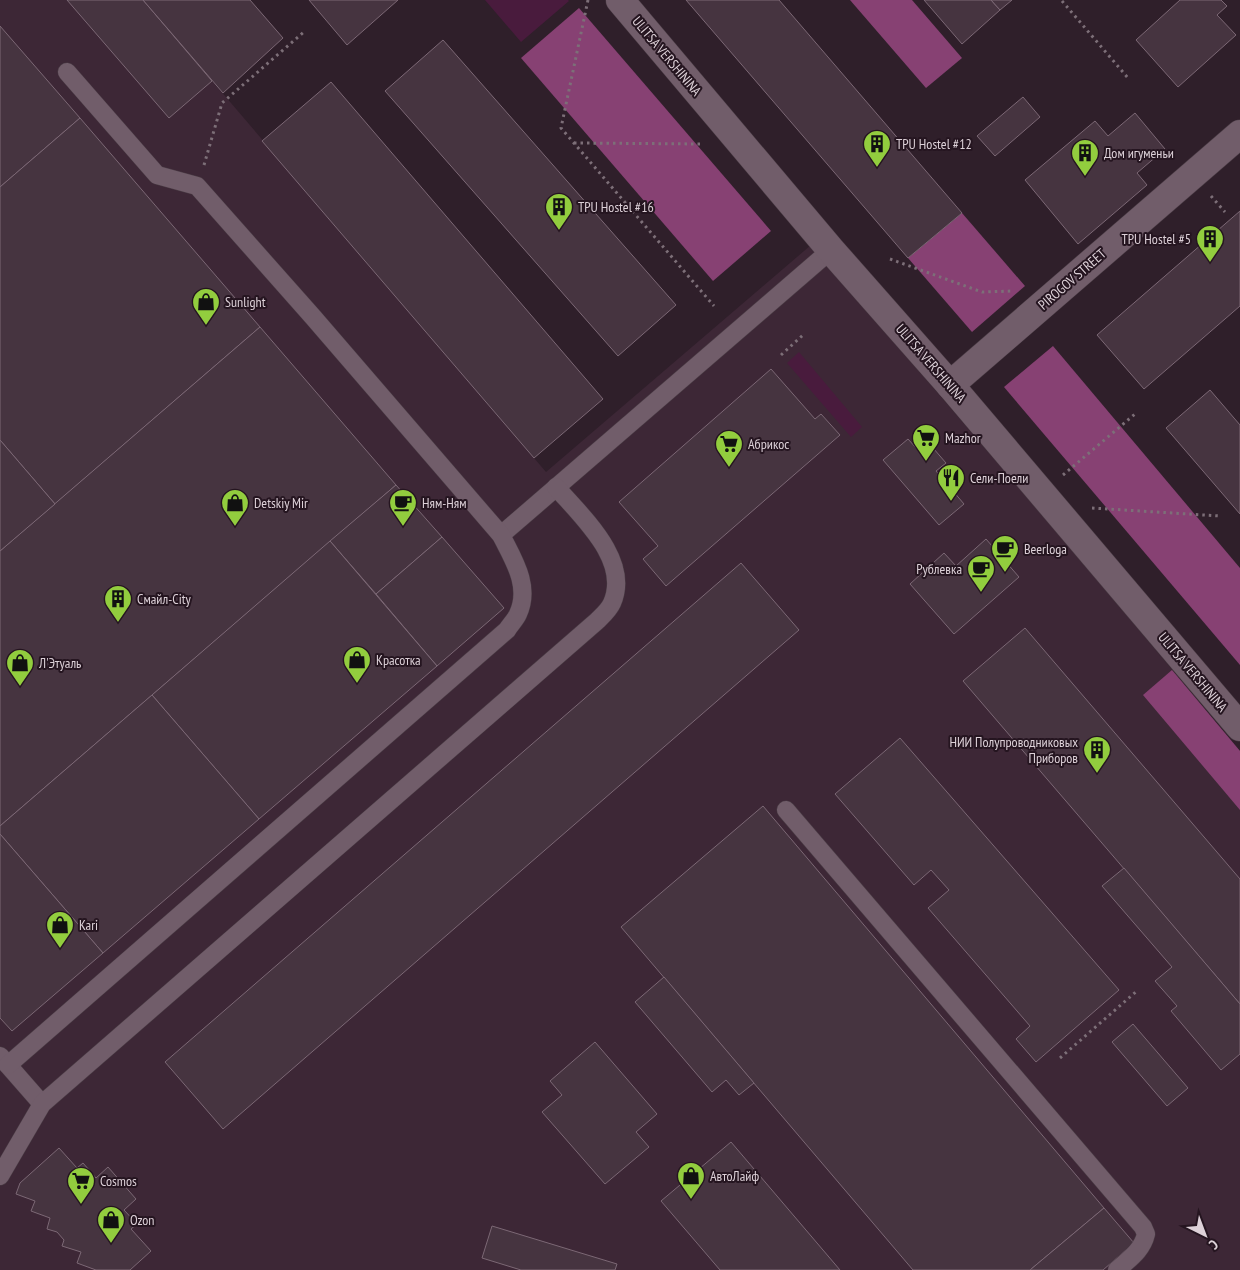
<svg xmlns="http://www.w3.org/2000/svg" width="1240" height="1270" font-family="'PT Sans Narrow',sans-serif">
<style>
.built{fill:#3d2736}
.green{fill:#491b3d}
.forest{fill:#874173}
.building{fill:#463440;stroke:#7c6875}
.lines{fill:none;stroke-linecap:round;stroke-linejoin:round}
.service-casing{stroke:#4a3c45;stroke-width:19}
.minor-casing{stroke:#4a3c45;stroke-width:29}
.path{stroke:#7d6f78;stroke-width:3;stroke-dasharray:2.5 4;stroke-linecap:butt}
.service{stroke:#715d6a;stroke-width:18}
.minor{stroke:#715d6a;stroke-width:28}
.labels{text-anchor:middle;stroke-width:4;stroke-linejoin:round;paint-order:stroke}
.street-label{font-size:14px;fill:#ddd1d8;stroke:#251520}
.poi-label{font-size:14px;fill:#ddd1d8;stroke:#251520;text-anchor:start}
</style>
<rect width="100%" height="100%" fill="#2f1f2a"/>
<polygon class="built" points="0,0 143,0 546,472 811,245 1063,539 1240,751 1240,1270 0,1270"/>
<g class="green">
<polygon points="485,0 568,0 569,1 521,42"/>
<polygon points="799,352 862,427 851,437 787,363"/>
</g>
<g class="forest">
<polygon points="850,0 912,0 962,58 926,88"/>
<polygon points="579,8 771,231 713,281 521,58"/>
<polygon points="962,213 1025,286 972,332 908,258"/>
<polygon points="1053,346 1240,568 1240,665 1004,387"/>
<polygon points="1172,670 1240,751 1240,810 1143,695"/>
</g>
<g class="building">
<polygon points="67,0 143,0 212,81 169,118"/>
<polygon points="143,0 250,0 283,38 223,93"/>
<polygon points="309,0 398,0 347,45"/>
<polygon points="686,0 779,0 962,213 908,258"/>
<polygon points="924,0 991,0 1000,10 962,44"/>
<polygon points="991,0 1012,0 1000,10"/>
<polygon points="1180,0 1221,0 1227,6 1217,15 1236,35 1178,87 1136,40"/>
<polygon points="0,26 80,118 0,187"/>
<polygon points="443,40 676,305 618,356 385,91"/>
<polygon points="331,82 603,399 534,458 262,141"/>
<polygon points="1023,97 1040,117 995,156 977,136"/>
<polygon points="1135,113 1165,149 1137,173 1147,185 1078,244 1025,180 1095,121 1108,136"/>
<polygon points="80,118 260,327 55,504 0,440 0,187"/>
<polygon points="1240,211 1240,306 1144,389 1097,335"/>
<polygon points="260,327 396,485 0,826 0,551"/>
<polygon points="771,369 815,419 821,414 840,435 666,586 643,559 658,546 619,502"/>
<polygon points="1210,390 1240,425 1240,514 1166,428"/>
<polygon points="908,439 917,449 927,441 946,463 936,471 964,504 939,525 883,460"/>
<polygon points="0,440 55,504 0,551"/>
<polygon points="396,485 442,537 376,594 330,541"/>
<polygon points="442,537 504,608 437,666 376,594"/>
<polygon points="986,539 1019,577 954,634 910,584 944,553 956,566"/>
<polygon points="330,541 437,666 259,819 152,695"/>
<polygon points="741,563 799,630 223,1129 165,1062"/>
<polygon points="1025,628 1240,879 1240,1004 963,681"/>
<polygon points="152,695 259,819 103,953 0,834 0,826"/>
<polygon points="900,738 1119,990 1036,1062 1016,1039 1030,1026 928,908 949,890 931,870 914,885 835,794"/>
<polygon points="763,806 1104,1208 1030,1270 913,1270 621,927"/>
<polygon points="0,834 103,953 12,1031 0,1018"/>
<polygon points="1124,868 1240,1004 1240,1054 1221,1070 1171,1011 1177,1006 1155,981 1172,967 1102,886"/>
<polygon points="664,977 754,1083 739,1095 726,1080 712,1092 635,1002"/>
<polygon points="1133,1024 1188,1088 1167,1106 1112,1042"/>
<polygon points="595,1042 657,1114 636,1132 649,1147 605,1184 542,1112 562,1095 550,1081"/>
<polygon points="731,1142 840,1270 720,1270 661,1201"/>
<polygon points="59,1148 77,1168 83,1163 96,1178 108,1167 136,1199 124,1210 137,1224 131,1229 151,1251 130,1270 96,1270 77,1263 81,1252 62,1246 64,1240 57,1232 47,1229 50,1218 31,1211 35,1201 16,1194 20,1183"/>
<polygon points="1104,1208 1134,1243 1103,1270 1030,1270"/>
<polygon points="492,1226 617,1264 615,1270 521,1270 482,1258"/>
</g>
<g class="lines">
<defs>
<g id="service">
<polyline points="501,535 831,250"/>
<path d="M786 810 1143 1227 1146 1234C1142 1251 1129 1259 1117 1270"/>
<polyline points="0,1056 42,1104"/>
<path d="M8 1065 507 630C510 625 516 619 518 614 531 586 513 559 501 535L313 317 197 186 157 175 67 72"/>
<path d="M0 1176 42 1104 597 621C602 616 609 610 612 603 631 560 581 516 556 487"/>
</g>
<g id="minor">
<polyline points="620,0 831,250 950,385 1240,727"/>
<polyline points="950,385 1240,134"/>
</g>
</defs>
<use href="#service" class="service-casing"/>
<use href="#minor" class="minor-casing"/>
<g class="path">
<polyline points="588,0 561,128 714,306"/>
<polyline points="1062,1 1128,78"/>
<polyline points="574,143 703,144"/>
<polyline points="204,165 222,103 305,31"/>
<polyline points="1211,196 1225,212"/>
<polyline points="890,259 982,292 1014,291"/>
<polyline points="781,355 803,335"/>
<polyline points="1063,475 1135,414"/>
<polyline points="1092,508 1220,516"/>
<polyline points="1060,1058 1138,990"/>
</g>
<use href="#service" class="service"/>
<use href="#minor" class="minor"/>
</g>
<defs>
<symbol id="building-pin" viewBox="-11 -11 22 30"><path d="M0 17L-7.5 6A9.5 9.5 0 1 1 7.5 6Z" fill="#92cd3e" stroke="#251520"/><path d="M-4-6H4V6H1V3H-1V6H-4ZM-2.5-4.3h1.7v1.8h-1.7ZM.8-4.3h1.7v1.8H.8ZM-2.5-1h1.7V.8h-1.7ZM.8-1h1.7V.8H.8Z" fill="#111"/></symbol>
<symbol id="shop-pin" viewBox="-11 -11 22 30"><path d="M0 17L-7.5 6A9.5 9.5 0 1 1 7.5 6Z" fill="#92cd3e" stroke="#251520"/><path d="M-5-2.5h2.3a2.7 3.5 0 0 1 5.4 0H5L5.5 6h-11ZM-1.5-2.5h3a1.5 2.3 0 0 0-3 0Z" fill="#111"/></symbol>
<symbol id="supermarket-pin" viewBox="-11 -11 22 30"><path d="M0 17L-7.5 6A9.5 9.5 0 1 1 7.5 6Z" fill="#92cd3e" stroke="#251520"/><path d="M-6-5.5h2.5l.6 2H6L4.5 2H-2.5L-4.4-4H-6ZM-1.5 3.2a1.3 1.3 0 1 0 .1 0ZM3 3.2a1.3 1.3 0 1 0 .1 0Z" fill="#111"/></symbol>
<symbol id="restaurant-pin" viewBox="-11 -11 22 30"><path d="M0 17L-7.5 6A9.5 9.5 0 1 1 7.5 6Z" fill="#92cd3e" stroke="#251520"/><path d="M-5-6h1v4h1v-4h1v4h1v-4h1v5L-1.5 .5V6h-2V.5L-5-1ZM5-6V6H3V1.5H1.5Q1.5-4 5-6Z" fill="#111"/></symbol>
<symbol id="cafe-pin" viewBox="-11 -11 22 30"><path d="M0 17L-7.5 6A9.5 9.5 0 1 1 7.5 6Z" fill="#92cd3e" stroke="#251520"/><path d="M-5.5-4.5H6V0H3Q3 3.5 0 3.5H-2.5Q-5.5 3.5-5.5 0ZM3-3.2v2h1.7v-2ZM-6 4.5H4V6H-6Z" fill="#111"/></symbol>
</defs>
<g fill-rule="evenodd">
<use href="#building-pin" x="861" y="128" width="32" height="43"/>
<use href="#building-pin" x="1069" y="137" width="32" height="43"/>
<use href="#building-pin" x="543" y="191" width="32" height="43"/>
<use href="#building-pin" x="1194" y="223" width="32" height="43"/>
<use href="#shop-pin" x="190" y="286" width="32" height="43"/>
<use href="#supermarket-pin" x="910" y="422" width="32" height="43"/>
<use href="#supermarket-pin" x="713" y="428" width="32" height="43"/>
<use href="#restaurant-pin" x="935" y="462" width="32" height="43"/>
<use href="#shop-pin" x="219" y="487" width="32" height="43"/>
<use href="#cafe-pin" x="387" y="487" width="32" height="43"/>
<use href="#cafe-pin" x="989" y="533" width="32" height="43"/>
<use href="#cafe-pin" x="965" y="553" width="32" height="43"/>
<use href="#building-pin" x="102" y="583" width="32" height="43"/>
<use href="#shop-pin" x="341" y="644" width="32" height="43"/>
<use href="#shop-pin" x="4" y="647" width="32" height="43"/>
<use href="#building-pin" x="1081" y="734" width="32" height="43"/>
<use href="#shop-pin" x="44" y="909" width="32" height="43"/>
<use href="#shop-pin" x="675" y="1160" width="32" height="43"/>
<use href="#supermarket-pin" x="65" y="1165" width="32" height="43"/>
<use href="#shop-pin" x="95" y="1204" width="32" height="43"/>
</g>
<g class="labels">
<g class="street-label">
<text transform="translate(667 56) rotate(50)" y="5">ULITSA VERSHININA</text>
<text transform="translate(1072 279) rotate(-41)" y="5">PIROGOV STREET</text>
<text transform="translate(931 363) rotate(49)" y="5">ULITSA VERSHININA</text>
<text transform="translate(1193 672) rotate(50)" y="5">ULITSA VERSHININA</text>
</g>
<g class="poi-label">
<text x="896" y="149">TPU Hostel #12</text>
<text x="1104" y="158">Дом игуменьи</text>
<text x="578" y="212">TPU Hostel #16</text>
<text x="1191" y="244" text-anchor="end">TPU Hostel #5</text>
<text x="225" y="307">Sunlight</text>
<text x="945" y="443">Mazhor</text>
<text x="748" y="449">Абрикос</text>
<text x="970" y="483">Сели-Поели</text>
<text x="254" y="508">Detskiy Mir</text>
<text x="422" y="508">Ням-Ням</text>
<text x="1024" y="554">Beerloga</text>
<text x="962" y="574" text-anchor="end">Рублевка</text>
<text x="137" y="604">Смайл-City</text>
<text x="376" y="665">Красотка</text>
<text x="39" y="668">Л'Этуаль</text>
<text x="1078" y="747" text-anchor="end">НИИ Полупроводниковых<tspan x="1078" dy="16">Приборов</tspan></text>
<text x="79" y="930">Kari</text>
<text x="710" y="1181">АвтоЛайф</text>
<text x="100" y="1186">Cosmos</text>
<text x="130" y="1225">Ozon</text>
</g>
</g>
<g transform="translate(1205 1235) rotate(138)" stroke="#251520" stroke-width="4" paint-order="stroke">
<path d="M0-4L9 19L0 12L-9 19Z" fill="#ddd1d8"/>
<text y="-8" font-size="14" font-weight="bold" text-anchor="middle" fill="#ddd1d8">С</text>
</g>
</svg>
